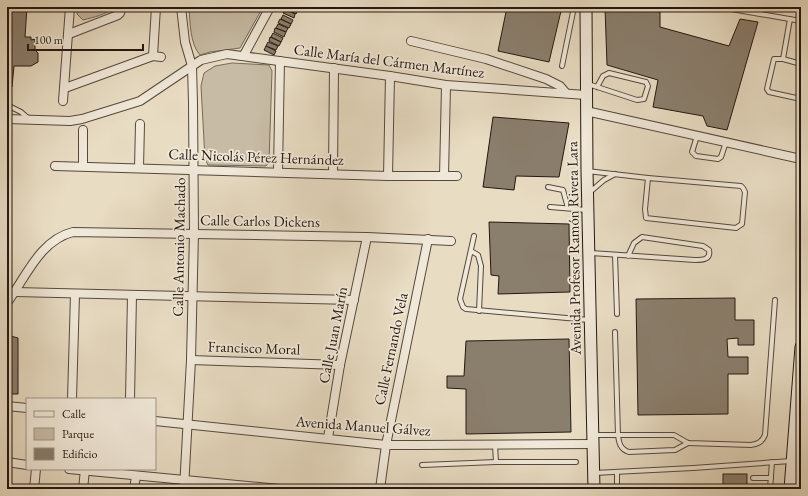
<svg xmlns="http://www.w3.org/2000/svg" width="808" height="496" font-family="'EB Garamond',serif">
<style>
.green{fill:#c7bba5;stroke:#766a5a}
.building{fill:#8a7e6d;stroke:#241810}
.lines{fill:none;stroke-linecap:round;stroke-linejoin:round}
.lane-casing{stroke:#55493d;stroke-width:6}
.street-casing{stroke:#55493d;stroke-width:10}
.secondary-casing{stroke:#241810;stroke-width:13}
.lane{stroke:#f0e8d8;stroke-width:4}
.street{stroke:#f0e8d8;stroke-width:8}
.secondary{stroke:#f0e8d8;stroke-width:11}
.labels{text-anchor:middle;stroke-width:3.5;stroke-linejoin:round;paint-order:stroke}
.street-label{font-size:15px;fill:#241810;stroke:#f0e8d8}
</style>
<rect width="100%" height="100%" fill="#e8dcc3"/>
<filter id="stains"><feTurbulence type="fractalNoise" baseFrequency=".005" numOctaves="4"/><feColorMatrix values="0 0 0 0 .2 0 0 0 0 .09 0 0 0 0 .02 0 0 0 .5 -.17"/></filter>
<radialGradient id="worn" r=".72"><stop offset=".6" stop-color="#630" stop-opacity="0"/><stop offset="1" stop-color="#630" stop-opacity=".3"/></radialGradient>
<g class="green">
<path d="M78 7H114C106 15 94 17 83 20L77 14Z"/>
<path d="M189 7H263L240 48 210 52 200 55C190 44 190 22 189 7Z"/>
<polygon points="232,63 269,65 272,71 269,162 266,166 208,165 205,159 201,86 204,73 215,66"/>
</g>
<g class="building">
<polygon points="7,7 27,7 25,37 31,37 31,40 35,39 35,50 38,53 38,62 31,66 14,66 12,87 7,86"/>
<polygon points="281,7 292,7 298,10 296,14"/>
<polygon points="507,7 544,7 561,11 549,62 498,51"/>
<polygon points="605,7 640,7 660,12 660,27 729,46 740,19 758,22 727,130 707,126 703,116 653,107 658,80 607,65"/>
<polygon points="285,9 295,14 294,18 283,13"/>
<polygon points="283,15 293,20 291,24 281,19"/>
<polygon points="280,19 291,24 289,28 278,23"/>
<polygon points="278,24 288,28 286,32 276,28"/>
<polygon points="275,28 286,32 284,37 274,32"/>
<polygon points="273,33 283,38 281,42 271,37"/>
<polygon points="270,37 281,42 279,46 269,41"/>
<polygon points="268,42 278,46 276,50 266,46"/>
<polygon points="266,46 276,51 274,55 264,50"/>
<polygon points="493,117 569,123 559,177 516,176 514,190 483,187"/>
<polygon points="489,222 569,224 570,292 498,294 499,276 491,275"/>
<polygon points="735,298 735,320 754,320 754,345 738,345 738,338 727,339 728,357 748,357 748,374 728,374 728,414 638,415 636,299"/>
<polygon points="7,335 18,338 18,394 7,394"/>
<polygon points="569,339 571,432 466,434 466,389 447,388 447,376 464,376 466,341"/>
<rect x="723" y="474" width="24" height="15"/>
</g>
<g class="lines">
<defs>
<g id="lane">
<polyline points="720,7 801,21"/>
<polyline points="783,59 790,19"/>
<polyline points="801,64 783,59 774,59 767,89 769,92 801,99"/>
<polyline points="562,66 574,7"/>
<polyline points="588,84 637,100 644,99 648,86 646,82 609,73 603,76 597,87"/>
<polyline points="7,105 21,112 29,119"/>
<polyline points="697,136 692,152 696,156 718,159 721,157 726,142"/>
<polyline points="587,171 648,178"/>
<polygon points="648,178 741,186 743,188 745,192 742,224 736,228 646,218 645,209"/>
<polyline points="548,187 563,190 568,208"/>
<polyline points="590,192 604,180 615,174"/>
<polyline points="550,207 587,210"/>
<polyline points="474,236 460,299 463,307 466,309 589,320"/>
<polyline points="471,251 478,255 481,266 479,311"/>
<path d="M591 253 695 260C702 260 711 260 709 250L703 246 642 237 634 243 628 256"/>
<polyline points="615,255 617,314"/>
<path d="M615 332 618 435C619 443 620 449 629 452L675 450 688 443"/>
<path d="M593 435H674L688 443 751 445C758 444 762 442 765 435L775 300"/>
<polyline points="495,445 496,462"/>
<polyline points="422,465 496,462 576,462"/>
<polyline points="617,472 617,489"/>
<polyline points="594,473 693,468 791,461"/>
<polyline points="753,478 771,478"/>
<polyline points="770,489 772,462"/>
</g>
<g id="street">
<polyline points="181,7 185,42 192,66 193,103 194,233 191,360 184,489"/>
<polyline points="69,34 118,15 120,13 122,7"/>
<polyline points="411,41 486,59 546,79 560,86 566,93"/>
<polyline points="244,55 270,7"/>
<polyline points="153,56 161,57"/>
<polyline points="65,88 153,56 156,7"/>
<polyline points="63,101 70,7"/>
<polyline points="586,111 801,159"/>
<polyline points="7,119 70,121 82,119 140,101 201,60 227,54 390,76 446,85 586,95"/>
<polyline points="83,130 83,165"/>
<polyline points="55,166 388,176 457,176"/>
<polyline points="139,168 140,124"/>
<polyline points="278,171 280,61"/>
<polyline points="333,173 334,68"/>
<polyline points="388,176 390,76"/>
<polyline points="444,176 446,85"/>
<polyline points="15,292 354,300"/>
<path d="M7 303C26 277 40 240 73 232L367 237 451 241"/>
<polyline points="191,360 340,365"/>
<polyline points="72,399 75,294"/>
<polyline points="130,399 132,295"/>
<polyline points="7,406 27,408"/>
<polyline points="155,421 386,445 415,445 593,444"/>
<polyline points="328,438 340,365 367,237"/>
<polyline points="7,462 27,465"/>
<polyline points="69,469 280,489"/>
<polyline points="34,489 36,469"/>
<polyline points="83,489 85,470"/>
<polyline points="134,489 136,476"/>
<polyline points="380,489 386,445 428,239"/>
</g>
<g id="secondary">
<polyline points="586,7 587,171 594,489"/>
<polyline points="790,489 801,347"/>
</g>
</defs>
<use href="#lane" class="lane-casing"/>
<use href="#street" class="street-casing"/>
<use href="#secondary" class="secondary-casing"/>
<use href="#lane" class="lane"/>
<use href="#street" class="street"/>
<use href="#secondary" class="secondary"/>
</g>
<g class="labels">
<g class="street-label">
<text transform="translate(389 61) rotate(7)" y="5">Calle María del Cármen Martínez</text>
<text transform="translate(256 157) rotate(2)" y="5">Calle Nicolás Pérez Hernández</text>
<text transform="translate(260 221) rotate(1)" y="5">Calle Carlos Dickens</text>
<text transform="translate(179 247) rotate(-89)" y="5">Calle Antonio Machado</text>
<text transform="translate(574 248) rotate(-91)" y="5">Avenida Profesor Ramón Rivera Lara</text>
<text transform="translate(333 335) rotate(-79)" y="5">Calle Juan Marín</text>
<text transform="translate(254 348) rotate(2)" y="5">Francisco Moral</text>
<text transform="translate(391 349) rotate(-78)" y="5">Calle Fernando Vela</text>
<text transform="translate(363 426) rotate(4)" y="5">Avenida Manuel Gálvez</text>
</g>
</g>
<rect width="808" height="496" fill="none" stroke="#e8dcc3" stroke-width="24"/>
<rect x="8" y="8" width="792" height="480" fill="none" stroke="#241810" stroke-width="2"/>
<rect x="12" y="12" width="784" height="472" fill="none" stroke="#241810"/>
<rect x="26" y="398" width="130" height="72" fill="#f0e8d8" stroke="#9e9588"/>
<rect x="34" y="411" width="20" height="6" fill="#f0e8d8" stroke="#9e9588"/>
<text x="62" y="418" font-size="12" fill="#241810">Calle</text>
<rect x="34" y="428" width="20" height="12" fill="#c7bba5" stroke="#9e9588"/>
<text x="62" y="438" font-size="12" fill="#241810">Parque</text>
<rect x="34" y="448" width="20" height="12" fill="#8a7e6d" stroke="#9e9588"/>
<text x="62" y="458" font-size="12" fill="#241810">Edificio</text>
<path d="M28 44v6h115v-6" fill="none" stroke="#241810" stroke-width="2"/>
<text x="34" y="44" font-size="12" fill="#241810" stroke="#f0e8d8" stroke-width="3" paint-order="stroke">100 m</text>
<rect width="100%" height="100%" filter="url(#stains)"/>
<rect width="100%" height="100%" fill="url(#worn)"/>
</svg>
